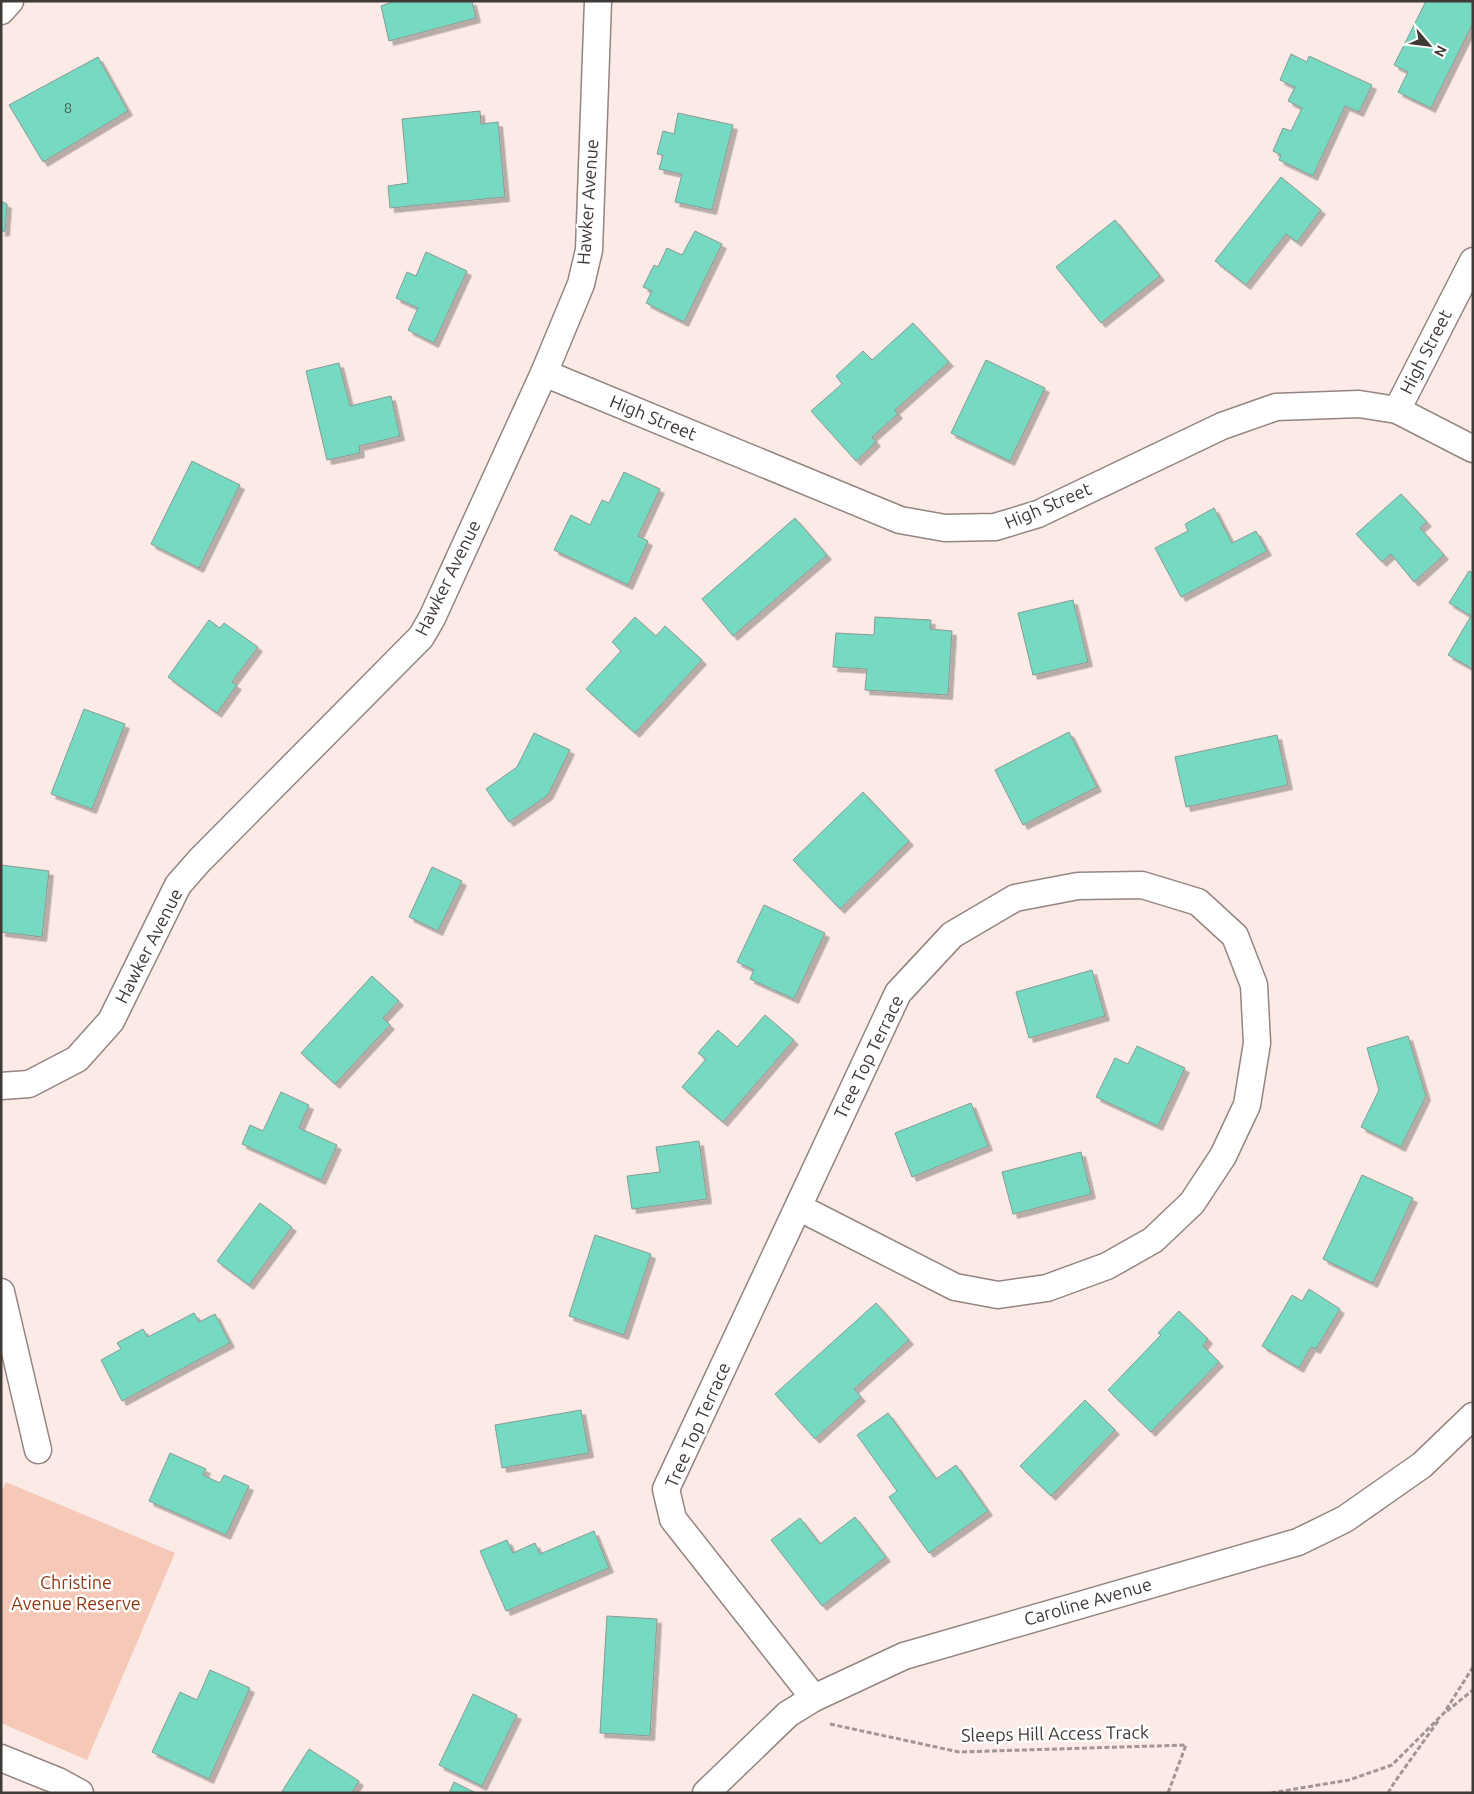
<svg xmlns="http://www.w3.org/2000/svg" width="1474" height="1794" font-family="Ubuntu,sans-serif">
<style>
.green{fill:#f6c8b8}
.building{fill:#76d9c1;stroke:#899994;filter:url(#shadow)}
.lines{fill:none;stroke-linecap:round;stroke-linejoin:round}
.street-casing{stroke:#938580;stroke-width:29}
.path{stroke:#a29692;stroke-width:3;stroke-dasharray:5 2.5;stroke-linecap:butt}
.street{stroke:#fff;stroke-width:26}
.labels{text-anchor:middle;stroke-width:5;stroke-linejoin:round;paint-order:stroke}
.number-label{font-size:15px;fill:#4e625a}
.street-label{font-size:18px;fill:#403a37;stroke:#fff}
.park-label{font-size:18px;fill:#903713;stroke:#fff}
</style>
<defs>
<filter id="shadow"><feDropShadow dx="4.5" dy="4.5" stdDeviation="0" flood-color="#0004"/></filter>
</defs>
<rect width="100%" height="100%" fill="#fbeae5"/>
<polygon class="green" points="6,1482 175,1553 87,1760 1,1723 1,1493"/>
<g class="building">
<polygon points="472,1 476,18 389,41 381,6 395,1"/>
<polygon points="1426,1 1467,1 1473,4 1473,23 1431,108 1398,92 1408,72 1394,65"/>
<polygon points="1291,54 1307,62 1309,56 1372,85 1359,112 1345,106 1313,176 1279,160 1281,155 1273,151 1283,128 1291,131 1302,108 1288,101 1295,87 1280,80"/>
<polygon points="98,57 128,111 43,162 9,105"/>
<polygon points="480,111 481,124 498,122 505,197 390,208 388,186 408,183 402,119"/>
<polygon points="678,113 733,125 712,210 675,202 682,174 659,169 663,155 657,154 663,131 674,134"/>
<polygon points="1281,177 1321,210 1297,242 1286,234 1246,285 1215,261"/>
<polygon points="1,201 7,204 5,231 1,232"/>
<polygon points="1115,220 1160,276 1101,323 1056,267"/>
<polygon points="695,231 722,244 684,322 646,303 652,291 643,287 654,265 658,267 667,248 682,255"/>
<polygon points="426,252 467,271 434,343 408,330 418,308 396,298 407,272 416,276"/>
<polygon points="913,323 949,362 895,410 898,414 872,437 876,442 856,461 811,411 842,384 836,376 863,351 872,360"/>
<polygon points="986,360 1045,388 1010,461 951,433"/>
<polygon points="339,363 350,406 391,396 400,436 359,446 360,453 327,460 306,371"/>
<polygon points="192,461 240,485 199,568 151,544"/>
<polygon points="624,472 660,489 638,536 648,541 628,585 554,550 571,515 590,525 602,500 609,503"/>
<polygon points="1401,494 1427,522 1420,528 1444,555 1414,582 1391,554 1382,562 1356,534"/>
<polygon points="1214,508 1232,543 1256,531 1267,551 1181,597 1155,548 1188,531 1185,524"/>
<polygon points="795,518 827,555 733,636 702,599"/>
<polygon points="1469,571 1473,573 1473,669 1448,655 1471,616 1449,603"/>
<polygon points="1073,600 1088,662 1033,675 1018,613"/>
<polygon points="635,617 656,636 665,626 702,660 635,733 586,689 621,651 612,642"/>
<polygon points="875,617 931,620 930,629 952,631 948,695 865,690 867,669 833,667 836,633 874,635"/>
<polygon points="209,620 220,628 224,623 258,647 232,682 237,685 217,713 168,677"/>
<polygon points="84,709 125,724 92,809 51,794"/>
<polygon points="1069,732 1097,787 1023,825 995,770"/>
<polygon points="534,733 570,750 548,795 509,822 486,789 517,767"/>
<polygon points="1277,735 1288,785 1186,807 1175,757"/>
<polygon points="863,792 909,841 840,909 793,860"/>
<polygon points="1,865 49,871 42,937 1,932"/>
<polygon points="432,867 462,881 438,931 409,917"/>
<polygon points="764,905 825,933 794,999 750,979 754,970 737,962"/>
<polygon points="1092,970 1105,1016 1029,1038 1016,992"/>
<polygon points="372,976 399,1001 383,1018 390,1025 335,1084 301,1053"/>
<polygon points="765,1015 794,1040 723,1122 682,1087 706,1059 698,1053 718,1030 737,1047"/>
<polygon points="1408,1036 1426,1096 1401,1147 1361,1127 1379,1090 1367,1048"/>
<polygon points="1137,1046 1185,1068 1158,1126 1096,1097 1115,1058 1128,1064"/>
<polygon points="281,1092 309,1105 299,1128 337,1145 321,1180 242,1144 250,1125 263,1131"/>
<polygon points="971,1103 988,1146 912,1177 895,1133"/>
<polygon points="699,1141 707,1199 632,1209 627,1176 660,1172 656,1147"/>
<polygon points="1081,1152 1091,1194 1013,1214 1002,1172"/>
<polygon points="1362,1175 1413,1198 1373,1283 1323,1259"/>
<polygon points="260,1203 292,1227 249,1285 217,1261"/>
<polygon points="595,1235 651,1254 624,1335 569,1316"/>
<polygon points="1309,1289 1340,1309 1316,1349 1311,1347 1299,1368 1262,1346 1292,1295 1302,1301"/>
<polygon points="876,1303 909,1340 854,1389 861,1397 815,1439 775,1394"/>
<polygon points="1179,1311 1208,1339 1203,1346 1219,1362 1151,1432 1108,1390 1161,1335 1158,1333"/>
<polygon points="194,1313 199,1322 215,1314 230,1343 122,1401 101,1360 121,1349 117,1343 143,1329 148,1337"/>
<polygon points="1085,1400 1115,1430 1051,1496 1020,1466"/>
<polygon points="581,1410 589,1453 502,1468 495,1425"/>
<polygon points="888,1413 936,1479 956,1465 988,1511 929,1553 889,1497 897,1491 857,1435"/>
<polygon points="170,1453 206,1469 203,1475 220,1483 224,1475 249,1486 226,1535 149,1501"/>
<polygon points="855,1517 886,1557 822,1606 771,1540 800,1518 820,1544"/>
<polygon points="594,1531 609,1568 506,1611 480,1551 507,1540 513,1553 535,1543 540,1554"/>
<polygon points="607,1616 657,1619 650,1736 600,1733"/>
<polygon points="210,1670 250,1688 209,1779 152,1752 180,1692 197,1700"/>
<polygon points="473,1694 517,1715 482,1786 439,1765"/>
<polygon points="309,1749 359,1781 352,1793 281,1793"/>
<polygon points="454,1782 476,1793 449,1793"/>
</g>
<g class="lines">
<defs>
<g id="street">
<polyline points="1,11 10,1"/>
<polyline points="544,373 900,520 945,528 995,527 1038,514 1222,426 1276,407 1359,404 1397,410 1473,449"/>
<polyline points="1397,410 1473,261"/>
<polyline points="1,1086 29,1084 77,1059 111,1021 178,885 200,860 421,637 432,618 544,373 581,284 589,250 598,1"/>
<polyline points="798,1207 955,1287 998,1295 1047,1288 1107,1266 1153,1240 1192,1203 1223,1156 1247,1105 1257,1043 1254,985 1235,936 1198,902 1142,885 1078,886 1015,898 952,935 898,993 798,1207 666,1489 673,1519 814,1698"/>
<polyline points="1,1292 38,1450"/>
<polyline points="1,1758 58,1781 80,1793"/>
<polyline points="706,1793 788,1714 814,1698 904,1656 1298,1542 1345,1519 1422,1465 1473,1416"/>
</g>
</defs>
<use href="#street" class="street-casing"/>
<g class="path">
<polyline points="1447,1711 1473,1690"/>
<polyline points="830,1724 959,1752 1186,1745 1168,1793"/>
<polyline points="1271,1793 1349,1780 1392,1765 1444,1713 1473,1667"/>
<polyline points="1388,1793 1394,1783 1438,1721"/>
</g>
<use href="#street" class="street"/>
</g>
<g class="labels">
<g class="number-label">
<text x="68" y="113">8</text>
</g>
<g class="street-label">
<text transform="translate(588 202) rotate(-86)" y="6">Hawker Avenue</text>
<text transform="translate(1426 352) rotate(-63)" y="6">High Street</text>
<text transform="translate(653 418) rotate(22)" y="6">High Street</text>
<text transform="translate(1048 506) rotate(-23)" y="6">High Street</text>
<text transform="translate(448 578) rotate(-64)" y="6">Hawker Avenue</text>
<text transform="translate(149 946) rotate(-63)" y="6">Hawker Avenue</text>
<text transform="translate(869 1057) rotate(-64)" y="6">Tree Top Terrace</text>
<text transform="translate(698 1425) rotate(-66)" y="6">Tree Top Terrace</text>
<text transform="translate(1088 1602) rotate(-16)" y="6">Caroline Avenue</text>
<text transform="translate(1055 1734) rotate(-1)" y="6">Sleeps Hill Access Track</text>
</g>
<g class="park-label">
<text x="76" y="1589">Christine<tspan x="76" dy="21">Avenue Reserve</tspan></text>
</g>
</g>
<rect width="1474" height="1794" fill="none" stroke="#403a37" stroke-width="5"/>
<g transform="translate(1429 45) rotate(118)" stroke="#ffffff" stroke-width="4" paint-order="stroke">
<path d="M0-4L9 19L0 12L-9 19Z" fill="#403a37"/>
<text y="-8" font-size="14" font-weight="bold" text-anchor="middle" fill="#403a37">N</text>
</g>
</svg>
